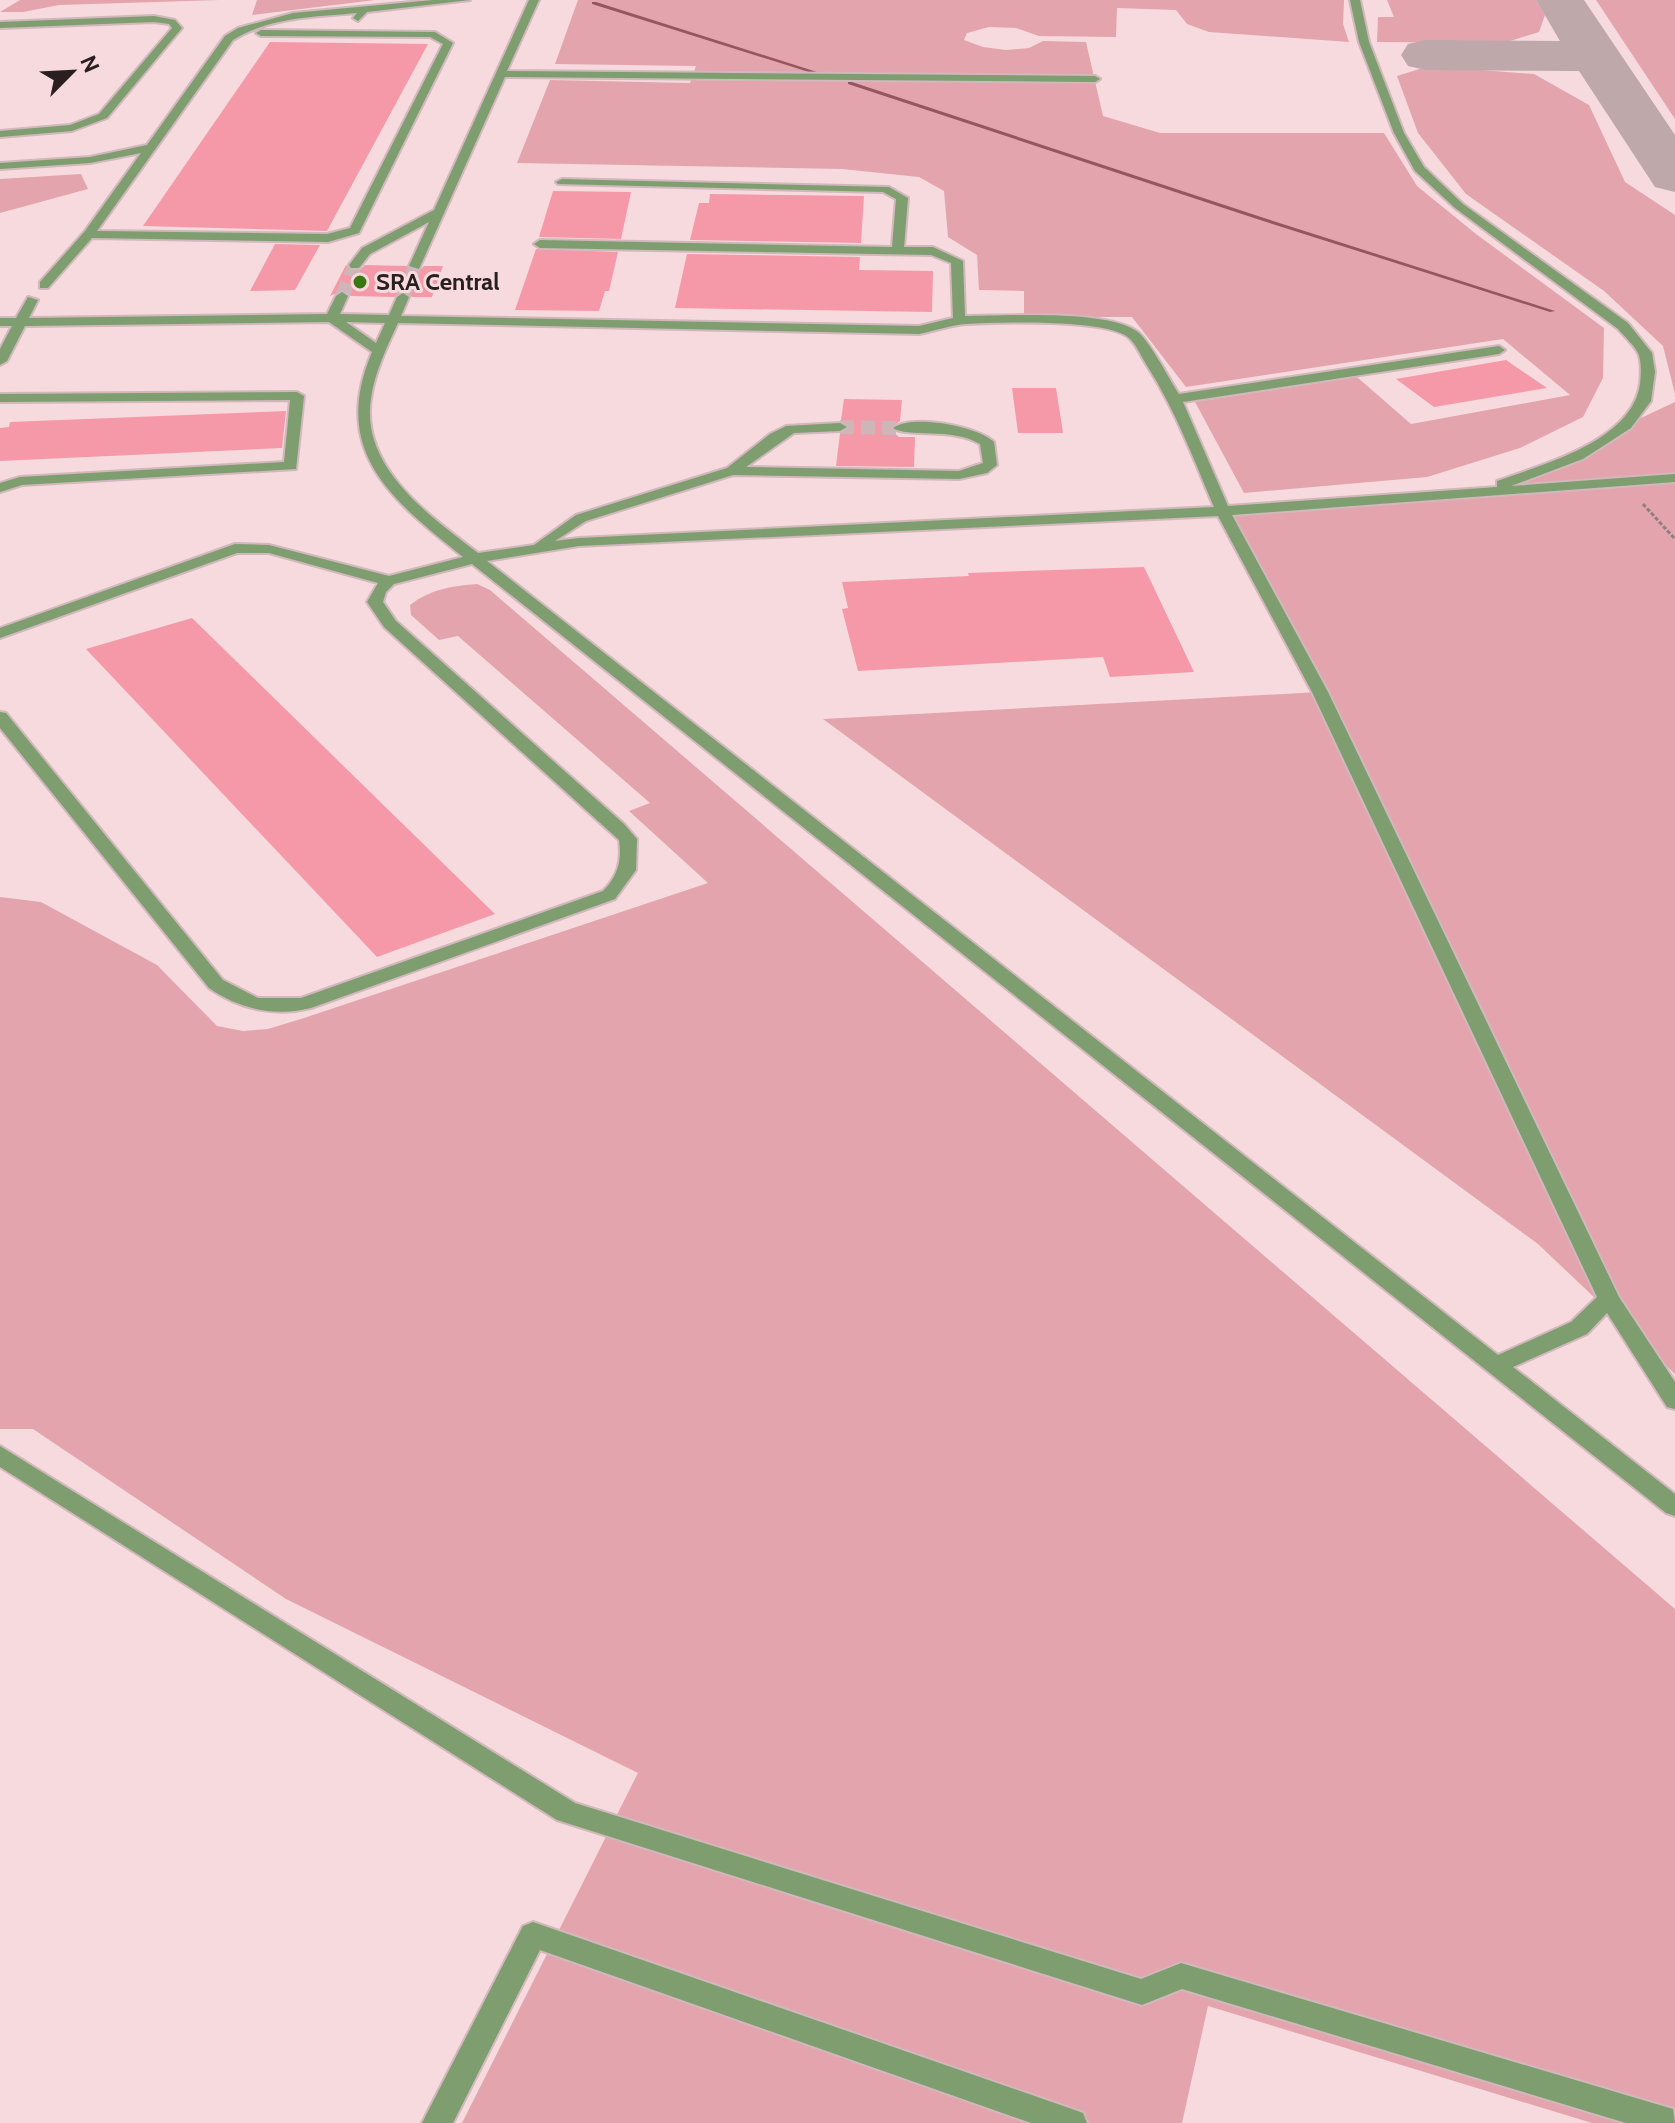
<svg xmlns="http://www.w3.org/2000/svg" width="1675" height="2123" font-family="Cabin,sans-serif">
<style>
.green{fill:#e4a4ae}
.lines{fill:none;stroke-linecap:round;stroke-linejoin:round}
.stream{fill:#965661;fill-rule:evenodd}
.taxiway{fill:#bea8aa;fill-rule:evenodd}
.building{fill:#f599a9}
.minor-tunnel{stroke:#cdb5b8;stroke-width:14;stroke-dasharray:14 7;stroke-linecap:butt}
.minor-casing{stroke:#d1b8bc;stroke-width:4}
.path{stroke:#917e81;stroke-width:3;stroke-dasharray:4 2;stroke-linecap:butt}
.minor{fill:#7e9e6f;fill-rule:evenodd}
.poi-dot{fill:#3c7811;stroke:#f6dade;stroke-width:3}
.labels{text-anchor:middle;stroke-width:6;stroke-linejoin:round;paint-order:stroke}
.far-poi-label{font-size:24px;font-weight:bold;fill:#291f20;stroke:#f6dade;text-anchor:start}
</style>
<rect width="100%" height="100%" fill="#f6dade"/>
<g class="green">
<polygon points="20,0 220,0 59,5 23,12 0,12"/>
<polygon points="257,0 375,0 252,15"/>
<polygon points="578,0 1344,0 1343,24 1349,42 1209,32 1187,24 1176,10 1117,8 1116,37 1039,36 1016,28 989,27 967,33 964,40 983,47 1006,50 1029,48 1043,41 1086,42 1103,116 1160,133 1384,133 1417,186 1476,234 1604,328 1603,378 1583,417 1520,448 1427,477 1244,493 1195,402 1357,377 1411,424 1570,395 1503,339 1186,387 1132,317 1024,317 1024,291 979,290 977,255 948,237 944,191 919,177 842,169 517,163 550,80 690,83 696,66 555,64"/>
<polygon points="1387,0 1536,0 1545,15 1539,32 1504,43 1377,42 1378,17 1394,17"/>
<polygon points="1596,0 1675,0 1675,119"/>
<polygon points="1429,66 1534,74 1589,105 1625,182 1675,215 1675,394 1663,346 1604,291 1466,194 1418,133 1397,76"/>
<polygon points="81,174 88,189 0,213 0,179"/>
<polygon points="1675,402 1675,1374 1538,1244 823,719 1319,692 1223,511 1479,492 1578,456 1626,425"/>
<path d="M477 584 490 590 1675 1609V2123H1592L1208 2006 1182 2123H462L638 1773 286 1599 33 1429H0V897L41 902 157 965 217 1026 243 1031 268 1029 304 1018 708 883 629 811 650 803 458 636 439 640 411 615 410 605C431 589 452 586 477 584Z"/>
</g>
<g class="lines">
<g class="stream">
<polygon points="592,2 596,2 817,72 812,73 592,4"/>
<polygon points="848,82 852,82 1261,217 1555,311 1550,312 1257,219 848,84"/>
</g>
<polygon class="taxiway" points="1536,0 1584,0 1675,135 1675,192 1655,187 1579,71 1426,70 1408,66 1401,55 1408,44 1426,40 1560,41"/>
</g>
<g class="building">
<polygon points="270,42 428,44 327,231 143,226"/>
<polygon points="553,191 631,192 621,239 539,237"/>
<polygon points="710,194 864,196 861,243 690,240 699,203 709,203"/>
<polygon points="275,244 320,245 295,290 250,291"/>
<polygon points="536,249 618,252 609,291 605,291 599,311 515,310"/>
<polygon points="687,254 860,257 859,270 933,271 932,312 675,308"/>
<polygon points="346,265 351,271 359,271 365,265 406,266 418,272 424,266 443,266 432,297 412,297 405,290 394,297 351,296 344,290 330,296"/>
<polygon points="1506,360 1547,388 1434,407 1396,379"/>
<polygon points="1012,388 1056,388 1063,433 1018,433"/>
<polygon points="844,399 902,400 900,421 890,429 899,437 915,437 914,467 836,466 840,434 850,428 841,420"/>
<polygon points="286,411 282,448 0,461 0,428 9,427 10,422"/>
<polygon points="1144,567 1194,672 1110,677 1103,657 858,671 842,609 848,608 842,582 969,576 968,573"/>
<polygon points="192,618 495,914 377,957 86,649"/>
</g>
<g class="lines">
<g class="minor-tunnel">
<polyline points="342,296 355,265"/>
<polyline points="403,297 415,266"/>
<polyline points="840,427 900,428"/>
</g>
<defs>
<g id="minor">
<path d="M433 0H470L367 12 358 21 353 18 357 13C314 17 270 17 233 40L97 231 327 234 350 228 443 44 430 37 261 36 256 33 261 30 435 32 453 43 359 233 328 242 92 238 48 288H40V282L85 231 141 153 90 163 0 169V163L90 157 147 145 225 36 238 28 293 13Z"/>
<polygon points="529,0 539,0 507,71 1095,76 1100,79 1095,82 505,77 419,269 409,266 429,222 370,254 359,268 351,268 349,265 362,248 434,210"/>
<path d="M1350 0H1360L1369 42 1404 133 1424 167 1463 204 1628 323 1652 353 1655 372 1651 401 1631 428 1583 459 1511 486 1675 474V482L1232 515 1328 692 1619 1297 1675 1382V1409L1667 1407 1607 1313 1587 1334 1513 1367 1675 1494V1516L1666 1513 472 564 394 584 386 592 383 602 396 621 624 824 637 839 636 870 615 899 311 1008C275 1017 239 1009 209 988L0 728V712L6 713 223 980 258 998H301L603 891C618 876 622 861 619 840L384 627 367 602 378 583 269 553H237L0 638V628L235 544 269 545 389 576 463 557C391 499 330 452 372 352L329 322 25 326 7 361 0 365V349L12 326H0V318H16L28 297 38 300 29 318 327 314 336 296 342 292 348 296 340 314 389 315 397 297 403 293 409 297 401 316 919 326 953 318 951 263 931 255 540 248 534 244 540 240 892 247 896 199 883 192 558 184 556 182 562 179 889 187 908 198 904 247H933L963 261 965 316C1004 316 1108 309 1138 332 1151 343 1169 379 1179 394L1499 346 1505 350 1499 354 1183 402 1228 506 1497 487V481C1544 464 1632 441 1640 384 1641 375 1642 362 1638 353 1634 345 1624 336 1618 329L1455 208 1415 171 1394 133 1359 42ZM346 322 385 323 376 343ZM398 323 919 334C934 331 952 325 966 324 997 322 1109 319 1129 338 1136 344 1141 356 1146 364 1175 409 1193 458 1214 507L579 538 555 541 586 521 733 475 959 479 987 473 997 465 994 442C977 426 912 414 893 428 907 438 952 427 980 444L983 463 959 471 746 467 794 433 840 431 847 427 840 423 786 426 770 434 727 468 576 515 534 545 478 553C430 516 360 468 371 398 375 371 387 347 398 323ZM1218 516 1312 692 1597 1297 1571 1322 1498 1355 487 561 579 546Z"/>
<polygon points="154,16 175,20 182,28 107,118 72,131 0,137 0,131 70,125 99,114 172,28 169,24 154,22 0,28 0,22"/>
<polygon points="297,392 304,396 296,469 22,485 0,492 0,483 20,477 284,462 290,400 0,402 0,394"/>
<polygon points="0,1446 575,1803 1141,1979 1181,1963 1673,2109 1675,2123 1626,2123 1182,1989 1142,2005 557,1820 0,1467"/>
<polygon points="533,1922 1072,2109 1083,2113 1087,2123 1031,2123 540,1950 453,2123 422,2123 523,1926"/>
</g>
</defs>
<use href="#minor" class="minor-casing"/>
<polyline class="path" points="1643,504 1675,539"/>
<use href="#minor" class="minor"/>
</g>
<circle class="poi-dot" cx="360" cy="282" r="8"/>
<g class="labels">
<g class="far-poi-label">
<text x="376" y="290">SRA Central</text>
</g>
</g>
<g transform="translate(72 72) rotate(66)" stroke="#f6dade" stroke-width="6" paint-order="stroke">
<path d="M0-6L14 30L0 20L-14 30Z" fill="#291f20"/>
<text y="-12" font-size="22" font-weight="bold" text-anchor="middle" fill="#291f20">N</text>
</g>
</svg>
